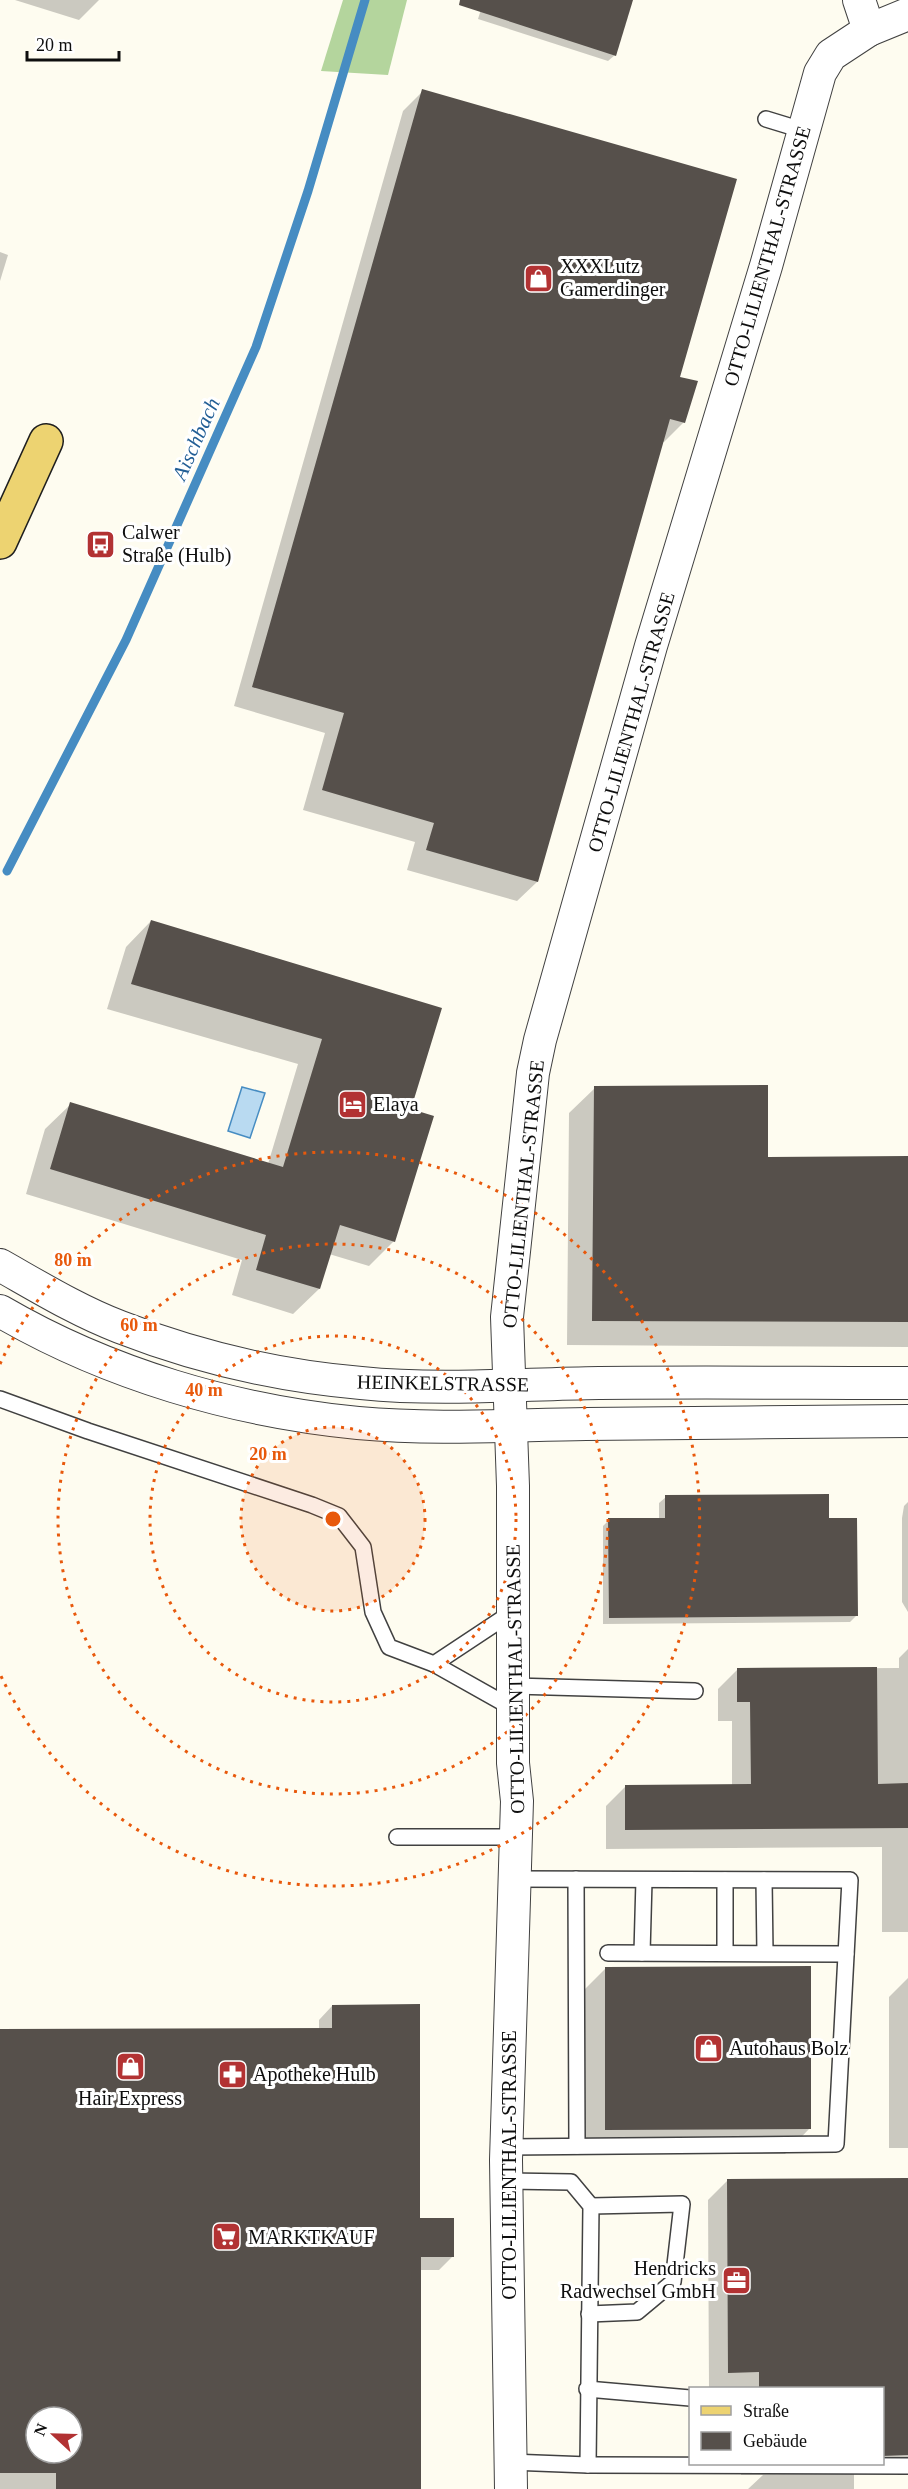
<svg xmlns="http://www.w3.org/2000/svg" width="908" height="2489" font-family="'Times New Roman',serif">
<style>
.forest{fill:#b4d59d}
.water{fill:#b9daf1;stroke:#468cc2;stroke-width:1.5}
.shadow{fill:#0003;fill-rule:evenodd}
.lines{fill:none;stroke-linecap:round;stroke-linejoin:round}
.stream{stroke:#468cc2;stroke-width:9}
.building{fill:#56504b;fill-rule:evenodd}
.lane-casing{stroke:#414141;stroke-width:18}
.street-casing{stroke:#414141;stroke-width:34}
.primary-casing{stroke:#1f1f1f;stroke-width:36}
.lane{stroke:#fff;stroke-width:15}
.street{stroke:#fff;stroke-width:32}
.primary{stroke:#edd371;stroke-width:33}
.ring{fill:none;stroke:#e8590c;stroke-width:3;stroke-dasharray:3 6}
.labels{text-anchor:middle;stroke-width:6;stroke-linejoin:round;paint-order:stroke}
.street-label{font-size:20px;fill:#0e0e0e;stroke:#fff}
.poi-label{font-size:20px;fill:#0e0e0e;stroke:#fff;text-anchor:start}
.water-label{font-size:21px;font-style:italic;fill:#225e95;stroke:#fff}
.centre{fill:#e8590c;stroke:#fff;stroke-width:3}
.ring-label{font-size:18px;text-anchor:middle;font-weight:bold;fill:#e8590c;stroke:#fff;stroke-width:6;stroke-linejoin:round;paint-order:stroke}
</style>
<rect width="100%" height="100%" fill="#fefcf0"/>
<polygon class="forest" points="343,0 407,0 388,75 321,71"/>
<polygon class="water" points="242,1087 265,1093 250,1138 228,1131"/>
<g class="shadow">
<polygon points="15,0 99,0 79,20"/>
<polygon points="484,0 632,0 615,55 608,61 478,19"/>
<polygon points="423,91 678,378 684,422 664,442 662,442 537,882 517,901 407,870 415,842 303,810 325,733 234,706 403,111"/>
<polygon points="0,252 8,255 0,281"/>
<polygon points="151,921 440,1009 409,1110 394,1241 369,1266 329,1254 319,1289 293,1314 232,1295 242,1260 26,1194 45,1129 71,1104 268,1164 298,1064 107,1009 126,947"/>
<polygon points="595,1088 766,1159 908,1158 908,1347 567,1345 569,1113"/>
<polygon points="666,1497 827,1520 856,1616 850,1622 603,1624 603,1526 609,1520 659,1520 659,1503"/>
<polygon points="908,1502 908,1612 902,1602 902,1518 904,1506"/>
<polygon points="908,1649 908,1932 882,1932 882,1847 606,1849 606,1806 626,1786 732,1785 732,1721 718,1721 718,1689 738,1669 899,1668 899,1658"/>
<polygon points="606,1968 810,2128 785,2154 581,2154 581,1993"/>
<polygon points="908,1978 908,2148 889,2148 889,1997"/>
<path d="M332 2006 419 2219 453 2256 439 2270H420V2489H0V2030H319V2020ZM36 2417H72V2453H36Z"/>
<polygon points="908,2179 908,2474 854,2474 854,2489 748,2489 763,2475 741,2475 741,2464 882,2464 882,2388 709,2388 708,2200 728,2180"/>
</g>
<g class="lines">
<polyline class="stream" points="7,871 126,640 256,347 308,191 365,0"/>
</g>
<g class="building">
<polygon points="460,0 633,0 616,56 459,5"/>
<polygon points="422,89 737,179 680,377 698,381 685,423 670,419 538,882 426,850 434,823 322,790 344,713 252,687"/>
<polygon points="151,920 442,1008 411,1109 434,1116 395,1242 340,1225 320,1289 256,1270 266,1235 50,1169 70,1102 283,1167 322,1039 131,984"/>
<polygon points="768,1085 768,1157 908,1156 908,1322 592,1321 594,1086"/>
<polygon points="829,1494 829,1518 857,1518 858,1616 609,1618 608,1518 665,1518 665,1495"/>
<polygon points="877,1667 878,1784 908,1783 908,1828 625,1830 625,1785 751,1784 750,1702 737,1702 737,1668"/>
<polygon points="811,1966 811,2129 605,2130 605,1967"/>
<path d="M420 2004V2218H454V2257H421V2489H56V2473H0V2029L332 2028V2005ZM36 2417H72V2453H36Z"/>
<polygon points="908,2178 908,2455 882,2456 882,2388 759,2388 759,2372 728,2373 727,2179"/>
</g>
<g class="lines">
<defs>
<g id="lane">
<polyline points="766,119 802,130"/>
<polyline points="0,1399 88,1431 312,1505 339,1516 363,1547 373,1612 389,1647 434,1664 514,1611"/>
<polyline points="434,1664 514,1709"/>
<polyline points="514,1686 695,1691"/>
<polyline points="397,1837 516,1837"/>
<polyline points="576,1879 577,2146"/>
<polyline points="725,1880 725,1953"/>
<polyline points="764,1880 765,1953"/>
<polyline points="608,1953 846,1954"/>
<polyline points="642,1953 644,1880"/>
<polyline points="506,2147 836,2144 850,1880 515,1879"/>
<polyline points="506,2181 571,2182 591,2206 588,2465 510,2462"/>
<polyline points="589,2314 637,2312 673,2282 682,2204 591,2206"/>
<polyline points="587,2389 690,2398"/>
<polyline points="588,2465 908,2466"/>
</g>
<g id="street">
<polyline points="869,30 908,14"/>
<path d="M0 1265C39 1287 78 1311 120 1327 197 1357 279 1376 361 1383 440 1391 520 1384 599 1383 702 1382 805 1383 908 1383"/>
<path d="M0 1311C108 1374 234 1411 358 1423 434 1430 510 1425 586 1424 693 1423 801 1422 908 1421"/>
<polyline points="511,2489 506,2160 517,1801 513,1763 513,1486 507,1317 533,1073 540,1040 651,646 766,266 820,73 831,55 869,30 859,0"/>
</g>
<polyline id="primary" points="0,542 46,441"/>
</defs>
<use href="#lane" class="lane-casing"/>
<use href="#street" class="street-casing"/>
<use href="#primary" class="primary-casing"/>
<use href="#lane" class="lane"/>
<use href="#street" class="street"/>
<use href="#primary" class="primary"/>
</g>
<circle cx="333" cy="1519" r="92" fill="#e8590c" fill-opacity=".12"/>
<g class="ring">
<circle cx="333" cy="1519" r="92"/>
<circle cx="333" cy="1519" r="183"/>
<circle cx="333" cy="1519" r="275"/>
<path d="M0 1364A367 367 0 1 1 0 1674"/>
</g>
<defs>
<symbol id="shop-square" viewBox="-11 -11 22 22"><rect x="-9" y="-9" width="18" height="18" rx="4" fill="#b23233" stroke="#fff"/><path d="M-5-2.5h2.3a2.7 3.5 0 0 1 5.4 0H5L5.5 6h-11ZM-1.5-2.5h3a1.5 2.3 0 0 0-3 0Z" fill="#fff"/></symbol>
<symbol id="bus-square" viewBox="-11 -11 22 22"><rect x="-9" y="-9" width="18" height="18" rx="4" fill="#b23233" stroke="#fff"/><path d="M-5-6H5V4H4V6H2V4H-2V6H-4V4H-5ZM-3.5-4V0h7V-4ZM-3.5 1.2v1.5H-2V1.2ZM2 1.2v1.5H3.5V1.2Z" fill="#fff"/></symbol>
<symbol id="hotel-square" viewBox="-11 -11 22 22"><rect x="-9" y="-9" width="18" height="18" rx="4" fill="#b23233" stroke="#fff"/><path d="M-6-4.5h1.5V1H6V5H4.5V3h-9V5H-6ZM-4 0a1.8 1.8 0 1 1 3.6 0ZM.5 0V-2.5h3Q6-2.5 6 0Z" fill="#fff"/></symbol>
<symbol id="pharmacy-square" viewBox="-11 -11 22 22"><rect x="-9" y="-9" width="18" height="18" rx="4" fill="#b23233" stroke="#fff"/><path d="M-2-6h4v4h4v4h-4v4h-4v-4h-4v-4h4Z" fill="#fff"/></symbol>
<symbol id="supermarket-square" viewBox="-11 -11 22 22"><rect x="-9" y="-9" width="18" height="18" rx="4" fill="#b23233" stroke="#fff"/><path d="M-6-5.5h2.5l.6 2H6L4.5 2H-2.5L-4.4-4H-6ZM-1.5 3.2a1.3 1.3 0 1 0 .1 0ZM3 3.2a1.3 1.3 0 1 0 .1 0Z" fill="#fff"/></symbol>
<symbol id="office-square" viewBox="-11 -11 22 22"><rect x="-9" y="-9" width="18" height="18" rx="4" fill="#b23233" stroke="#fff"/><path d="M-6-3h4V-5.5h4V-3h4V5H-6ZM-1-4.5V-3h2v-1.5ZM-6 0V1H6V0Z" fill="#fff"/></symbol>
</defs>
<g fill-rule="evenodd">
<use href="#shop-square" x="522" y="262" width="33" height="33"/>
<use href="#bus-square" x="84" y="528" width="33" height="33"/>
<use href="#hotel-square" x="336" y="1088" width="33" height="33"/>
<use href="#shop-square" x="692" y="2032" width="33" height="33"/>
<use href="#shop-square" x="114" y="2050" width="33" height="33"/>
<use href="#pharmacy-square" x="216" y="2058" width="33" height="33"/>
<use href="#supermarket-square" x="210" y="2220" width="33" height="33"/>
<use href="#office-square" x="720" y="2264" width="33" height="33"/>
</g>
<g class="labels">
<g class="street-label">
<text transform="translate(767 256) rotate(-74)" y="7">OTTO-LILIENTHAL-STRASSE</text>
<text transform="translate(631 722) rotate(-74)" y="7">OTTO-LILIENTHAL-STRASSE</text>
<text transform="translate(523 1194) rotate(-84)" y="7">OTTO-LILIENTHAL-STRASSE</text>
<text transform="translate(443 1383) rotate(1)" y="7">HEINKELSTRASSE</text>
<text transform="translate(515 1679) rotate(-91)" y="7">OTTO-LILIENTHAL-STRASSE</text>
<text transform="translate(509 2165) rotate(-90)" y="7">OTTO-LILIENTHAL-STRASSE</text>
</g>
<g class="poi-label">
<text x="560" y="273">XXXLutz<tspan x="560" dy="23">Gamerdinger</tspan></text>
<text x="122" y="539">Calwer<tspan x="122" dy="23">Straße (Hulb)</tspan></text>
<text x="373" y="1111">Elaya</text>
<text x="729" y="2055">Autohaus Bolz</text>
<text x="253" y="2081">Apotheke Hulb</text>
<text x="130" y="2105" text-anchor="middle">Hair Express</text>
<text x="248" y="2244">MARKTKAUF</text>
<text x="716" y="2275" text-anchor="end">Hendricks<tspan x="716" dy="23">Radwechsel GmbH</tspan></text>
</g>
<g class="water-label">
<text transform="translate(196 439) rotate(-66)" y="7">Aischbach</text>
</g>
</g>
<circle cx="333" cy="1519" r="9" class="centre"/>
<g class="ring-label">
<text x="73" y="1266">80 m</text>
<text x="139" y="1331">60 m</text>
<text x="204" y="1396">40 m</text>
<text x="268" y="1460">20 m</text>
</g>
<rect x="689" y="2387" width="195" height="78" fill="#ffffff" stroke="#9f9f9f" stroke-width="1.5"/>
<rect x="701" y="2406" width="30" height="9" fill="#edd371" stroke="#9f9f9f" stroke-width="1.5"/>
<text x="743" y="2417" font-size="18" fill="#0e0e0e">Straße</text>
<rect x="701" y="2432" width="30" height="18" fill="#56504b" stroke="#9f9f9f" stroke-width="1.5"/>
<text x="743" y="2447" font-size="18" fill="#0e0e0e">Gebäude</text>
<g transform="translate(54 2435) rotate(292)"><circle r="28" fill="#ffffff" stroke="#9f9f9f" stroke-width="1.5"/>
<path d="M0-4.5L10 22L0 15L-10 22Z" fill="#b23233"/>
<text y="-9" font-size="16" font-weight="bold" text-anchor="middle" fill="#0e0e0e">N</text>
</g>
<path d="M27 51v9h92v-9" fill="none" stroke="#0e0e0e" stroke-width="3"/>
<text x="36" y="51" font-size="18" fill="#0e0e0e" stroke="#ffffff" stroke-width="4.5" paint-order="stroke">20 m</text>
</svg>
